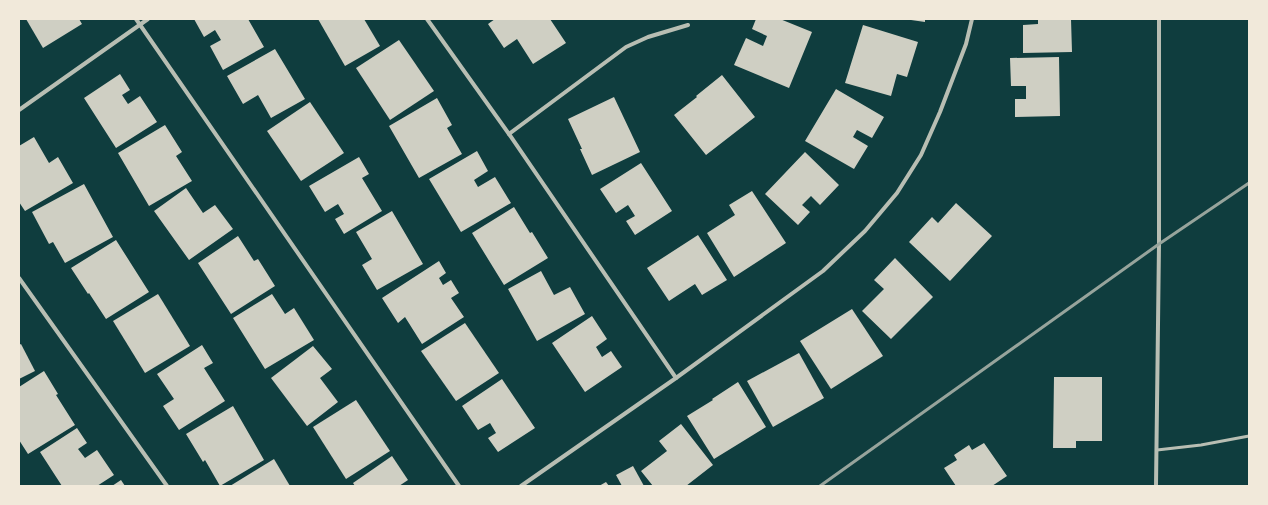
<svg xmlns="http://www.w3.org/2000/svg" width="1268" height="505" font-family="'Roboto Condensed',sans-serif">
<style>
.building{fill:#cfcfc3}
.lines{fill:none;stroke-linecap:round;stroke-linejoin:round}
.service{stroke:#b8beb3;stroke-width:3}
.minor{stroke:#b8beb3;stroke-width:4}
.rail{stroke:#97a49c;stroke-width:3}
</style>
<rect width="100%" height="100%" fill="#0f3d3e"/>
<g class="building">
<polygon points="26,19 79,19 82,24 43,48"/>
<polygon points="194,19 248,19 264,47 223,70 210,46 221,40 215,30 204,37"/>
<polygon points="318,19 364,19 380,46 345,66"/>
<polygon points="495,19 550,19 566,43 533,64 517,39 504,48 488,24"/>
<polygon points="756,19 780,19 812,32 789,88 734,65 746,38 763,46 767,36 752,29"/>
<polygon points="911,19 925,19 925,22 911,20"/>
<polygon points="1038,19 1071,19 1072,52 1023,53 1023,25 1038,24"/>
<polygon points="863,25 918,42 907,77 897,74 891,96 845,83"/>
<polygon points="399,40 434,91 390,120 356,68"/>
<polygon points="275,49 305,99 271,118 258,95 243,104 227,76"/>
<polygon points="1059,57 1060,116 1015,117 1015,99 1026,99 1026,86 1011,86 1010,58"/>
<polygon points="120,74 130,90 122,95 128,104 140,96 157,122 116,148 84,98"/>
<polygon points="722,75 755,117 706,155 674,115 697,97 696,96"/>
<polygon points="836,89 884,117 872,138 857,130 853,137 868,146 854,169 805,141"/>
<polygon points="614,97 640,152 592,175 580,149 582,149 568,119"/>
<polygon points="437,98 452,125 447,128 462,154 419,178 389,126"/>
<polygon points="310,102 344,153 301,181 267,131"/>
<polygon points="165,125 182,152 176,156 192,181 149,206 118,153"/>
<polygon points="34,137 49,163 58,157 73,183 25,211 19,202 19,146"/>
<polygon points="477,151 488,171 474,180 478,187 495,177 511,203 461,232 429,179"/>
<polygon points="805,152 839,185 820,205 811,196 802,205 810,212 798,225 765,194"/>
<polygon points="359,157 369,174 362,178 382,211 344,234 335,219 344,214 338,204 325,212 309,186"/>
<polygon points="641,163 672,211 635,235 626,221 635,216 628,205 616,213 600,189"/>
<polygon points="84,184 113,237 65,263 53,242 49,244 32,212"/>
<polygon points="186,188 203,213 215,205 233,229 189,260 154,211"/>
<polygon points="752,191 786,243 734,277 707,233 735,215 729,205"/>
<polygon points="956,203 992,236 950,281 909,242 932,217 938,223"/>
<polygon points="514,207 530,233 532,232 548,258 504,285 472,233"/>
<polygon points="392,211 423,264 377,290 362,265 372,259 356,232"/>
<polygon points="698,235 727,280 702,295 695,284 669,301 647,268"/>
<polygon points="238,236 254,261 258,259 275,286 231,314 198,263"/>
<polygon points="116,240 149,292 106,319 89,293 88,294 71,268"/>
<polygon points="895,258 933,297 891,339 862,311 884,289 874,280"/>
<polygon points="439,261 446,273 439,278 443,285 451,280 459,293 451,298 464,317 422,344 405,317 398,323 382,298"/>
<polygon points="541,271 554,295 570,287 585,314 537,341 508,289"/>
<polygon points="158,294 190,346 145,373 113,321"/>
<polygon points="272,294 285,314 294,308 314,340 265,369 233,318"/>
<polygon points="852,309 883,356 831,389 800,341"/>
<polygon points="592,316 607,339 596,347 602,357 611,351 622,367 585,392 552,343"/>
<polygon points="465,323 499,373 456,401 421,351"/>
<polygon points="21,344 35,371 19,379 19,345"/>
<polygon points="202,345 213,363 204,368 225,401 179,430 163,406 174,399 157,374"/>
<polygon points="313,346 332,369 320,378 338,402 307,426 271,378"/>
<polygon points="799,353 824,398 773,427 747,381"/>
<polygon points="44,371 58,394 56,395 75,425 28,454 19,440 19,387"/>
<polygon points="1054,377 1102,377 1102,441 1076,441 1076,448 1053,448"/>
<polygon points="502,379 535,428 498,452 488,438 496,433 490,423 478,430 462,406"/>
<polygon points="738,382 766,427 714,459 687,416 713,400 712,399"/>
<polygon points="356,400 390,451 346,479 313,427"/>
<polygon points="233,406 264,460 220,486 205,460 203,462 186,434"/>
<polygon points="681,424 713,465 686,486 653,486 641,471 667,451 659,441"/>
<polygon points="77,428 87,443 78,449 85,458 97,450 114,475 97,486 62,486 40,452"/>
<polygon points="984,443 1007,476 992,486 956,486 944,468 957,460 954,455 969,445 972,450"/>
<polygon points="392,456 408,480 399,486 355,486 353,483"/>
<polygon points="274,459 290,486 230,486"/>
<polygon points="633,466 644,486 622,486 616,475"/>
<polygon points="121,480 125,486 112,486"/>
<polygon points="606,482 609,486 599,486"/>
</g>
<g class="lines">
<polyline class="service" points="1157,450 1201,445 1249,436"/>
<g class="minor">
<polyline points="136,19 459,486"/>
<polyline points="427,19 509,134 676,378"/>
<polyline points="19,110 148,19"/>
<polyline points="509,134 626,47 648,37 688,25"/>
<polyline points="19,278 167,486"/>
<polyline points="521,486 676,378 823,271 865,231 897,193 921,155 940,112 966,44 972,19"/>
<polyline points="1156,486 1159,244 1159,19"/>
</g>
<polyline class="rail" points="820,486 1159,244 1249,183"/>
</g>
<rect width="1268" height="505" fill="none" stroke="#f1e9da" stroke-width="40"/>
</svg>
